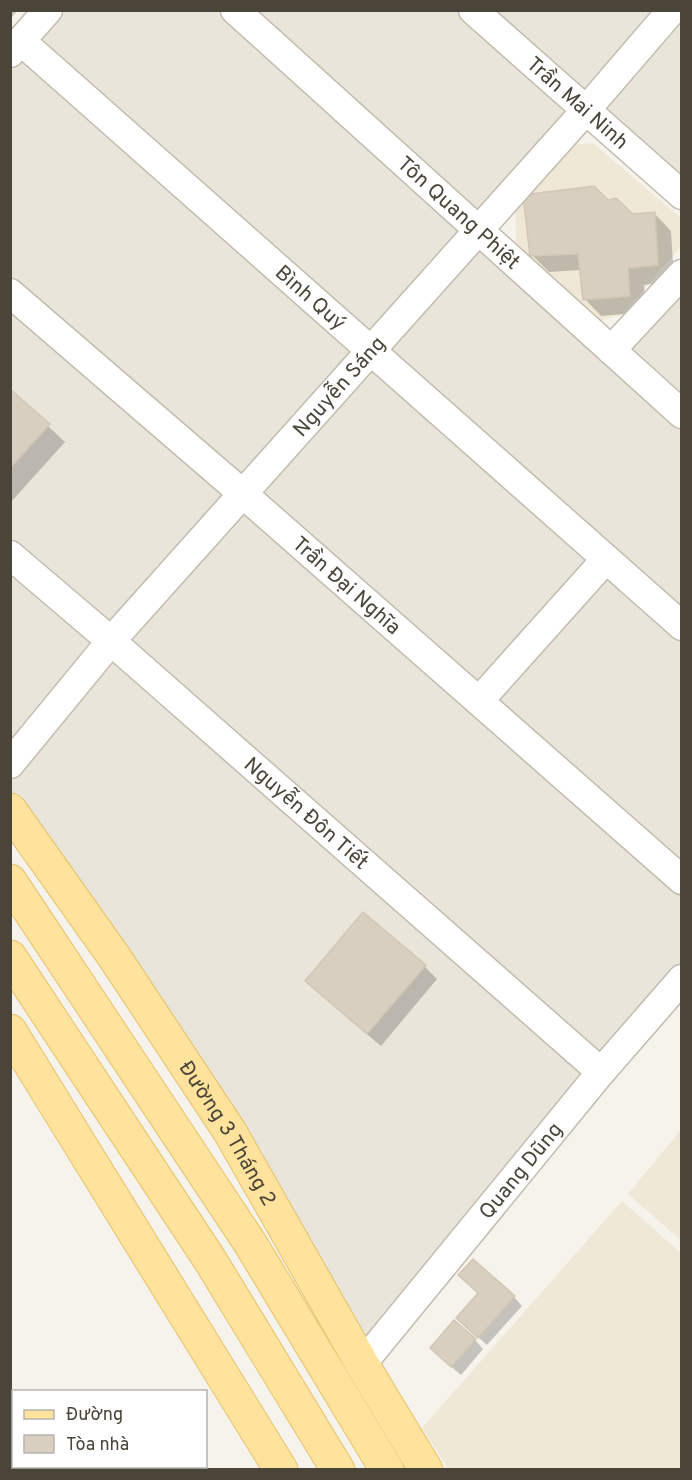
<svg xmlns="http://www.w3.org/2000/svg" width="692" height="1480" font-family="Overpass,sans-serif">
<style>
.residential{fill:#eae5da}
.education{fill:#efe8d6}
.shadow{fill:#0003}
.building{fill:#d8cfc1;stroke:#d3c7b4;stroke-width:1.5}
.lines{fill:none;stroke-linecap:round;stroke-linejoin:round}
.street-casing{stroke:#c2bbae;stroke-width:31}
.primary-casing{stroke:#e6c16a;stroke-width:35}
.street{stroke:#fff;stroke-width:28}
.primary{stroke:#ffe39c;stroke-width:33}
.labels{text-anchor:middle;stroke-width:5;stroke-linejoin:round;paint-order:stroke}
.street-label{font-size:21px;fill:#4b4439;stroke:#fff}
</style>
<rect width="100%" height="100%" fill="#f6f3ec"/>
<polygon class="residential" points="48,11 681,11 681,195 586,110 478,230 611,350 681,274 681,979 362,1364 11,811 11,53"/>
<g class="education">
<polygon points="593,143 681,218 681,246 622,315 598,321 516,244 515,205 572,145"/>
<polygon points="681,1130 681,1240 628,1194"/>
<polygon points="622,1201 681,1253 681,1469 448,1469 422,1428"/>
</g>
<g class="shadow">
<polygon points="10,10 18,10 10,19"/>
<polygon points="608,202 633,215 655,214 671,231 674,281 644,285 646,312 601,316 585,299 581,270 549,272 532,255"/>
<polygon points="10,391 65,442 10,503"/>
<polygon points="424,966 437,979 381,1046 320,994"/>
<polygon points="514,1297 522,1306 487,1345 467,1327"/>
<polygon points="475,1340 483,1349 461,1375 440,1357"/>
</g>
<g class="building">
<polygon points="594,186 608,200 616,198 633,214 655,212 658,265 628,268 630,296 583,300 578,254 530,256 523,195"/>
<polygon points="10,389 50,424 10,468"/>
<polygon points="363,912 426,965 367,1034 305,981"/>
<polygon points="473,1259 515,1296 478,1338 456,1318 478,1293 458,1275"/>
<polygon points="454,1320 476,1339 451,1367 430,1348"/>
</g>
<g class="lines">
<defs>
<g id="street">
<path id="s1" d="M235 10 682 414"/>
<path id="s2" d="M473 10 682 195"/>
<path id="s3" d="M21 41 682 626"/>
<polyline points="10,53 48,10"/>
<path id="s4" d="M10 293 242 493 682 880"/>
<polyline points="611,350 682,274"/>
<path id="s5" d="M10 555 111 641 601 1072"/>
<polyline points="479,701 606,559"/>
<path id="s6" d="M10 764 111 641 586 110 672 10"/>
<path id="s7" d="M362 1364 601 1072 682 979"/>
</g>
<g id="primary">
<path id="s8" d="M10 810 115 958 230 1132 362 1364 426 1470"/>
<polyline points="10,881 250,1243 387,1470"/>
<polyline points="10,957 210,1260 338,1470"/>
<polyline points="10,1031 281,1470"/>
</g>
</defs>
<use href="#street" class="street-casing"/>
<use href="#primary" class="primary-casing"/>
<use href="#street" class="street"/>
<use href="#primary" class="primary"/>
</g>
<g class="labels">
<g class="street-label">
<text dy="7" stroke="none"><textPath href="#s2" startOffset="140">Trần Mai Ninh</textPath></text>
<text dy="7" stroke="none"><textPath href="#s1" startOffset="302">Tôn Quang Phiệt</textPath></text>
<text dy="7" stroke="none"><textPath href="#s3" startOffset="387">Bình Quý</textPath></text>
<text dy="7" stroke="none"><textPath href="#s6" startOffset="501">Nguyễn Sáng</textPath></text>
<text dy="7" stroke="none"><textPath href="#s4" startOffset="446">Trần Đại Nghĩa</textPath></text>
<text dy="7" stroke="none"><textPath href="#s5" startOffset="393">Nguyễn Đôn Tiết</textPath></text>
<text dy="7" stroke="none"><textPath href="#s8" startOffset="390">Đường 3 Tháng 2</textPath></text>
<text dy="7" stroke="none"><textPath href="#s7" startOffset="250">Quang Dũng</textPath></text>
</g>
</g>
<rect width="692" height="1480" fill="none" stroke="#4b4439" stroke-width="24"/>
<rect x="12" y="1390" width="195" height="78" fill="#ffffff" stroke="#b7b4b0" stroke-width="1.5"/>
<rect x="24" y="1410" width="30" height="9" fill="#ffe39c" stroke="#b7b4b0" stroke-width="1.5"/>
<text x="66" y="1420" font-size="18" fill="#4b4439">Đường</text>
<rect x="24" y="1435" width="30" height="18" fill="#d8cfc1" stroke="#b7b4b0" stroke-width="1.5"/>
<text x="66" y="1450" font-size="18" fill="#4b4439">Tòa nhà</text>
</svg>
